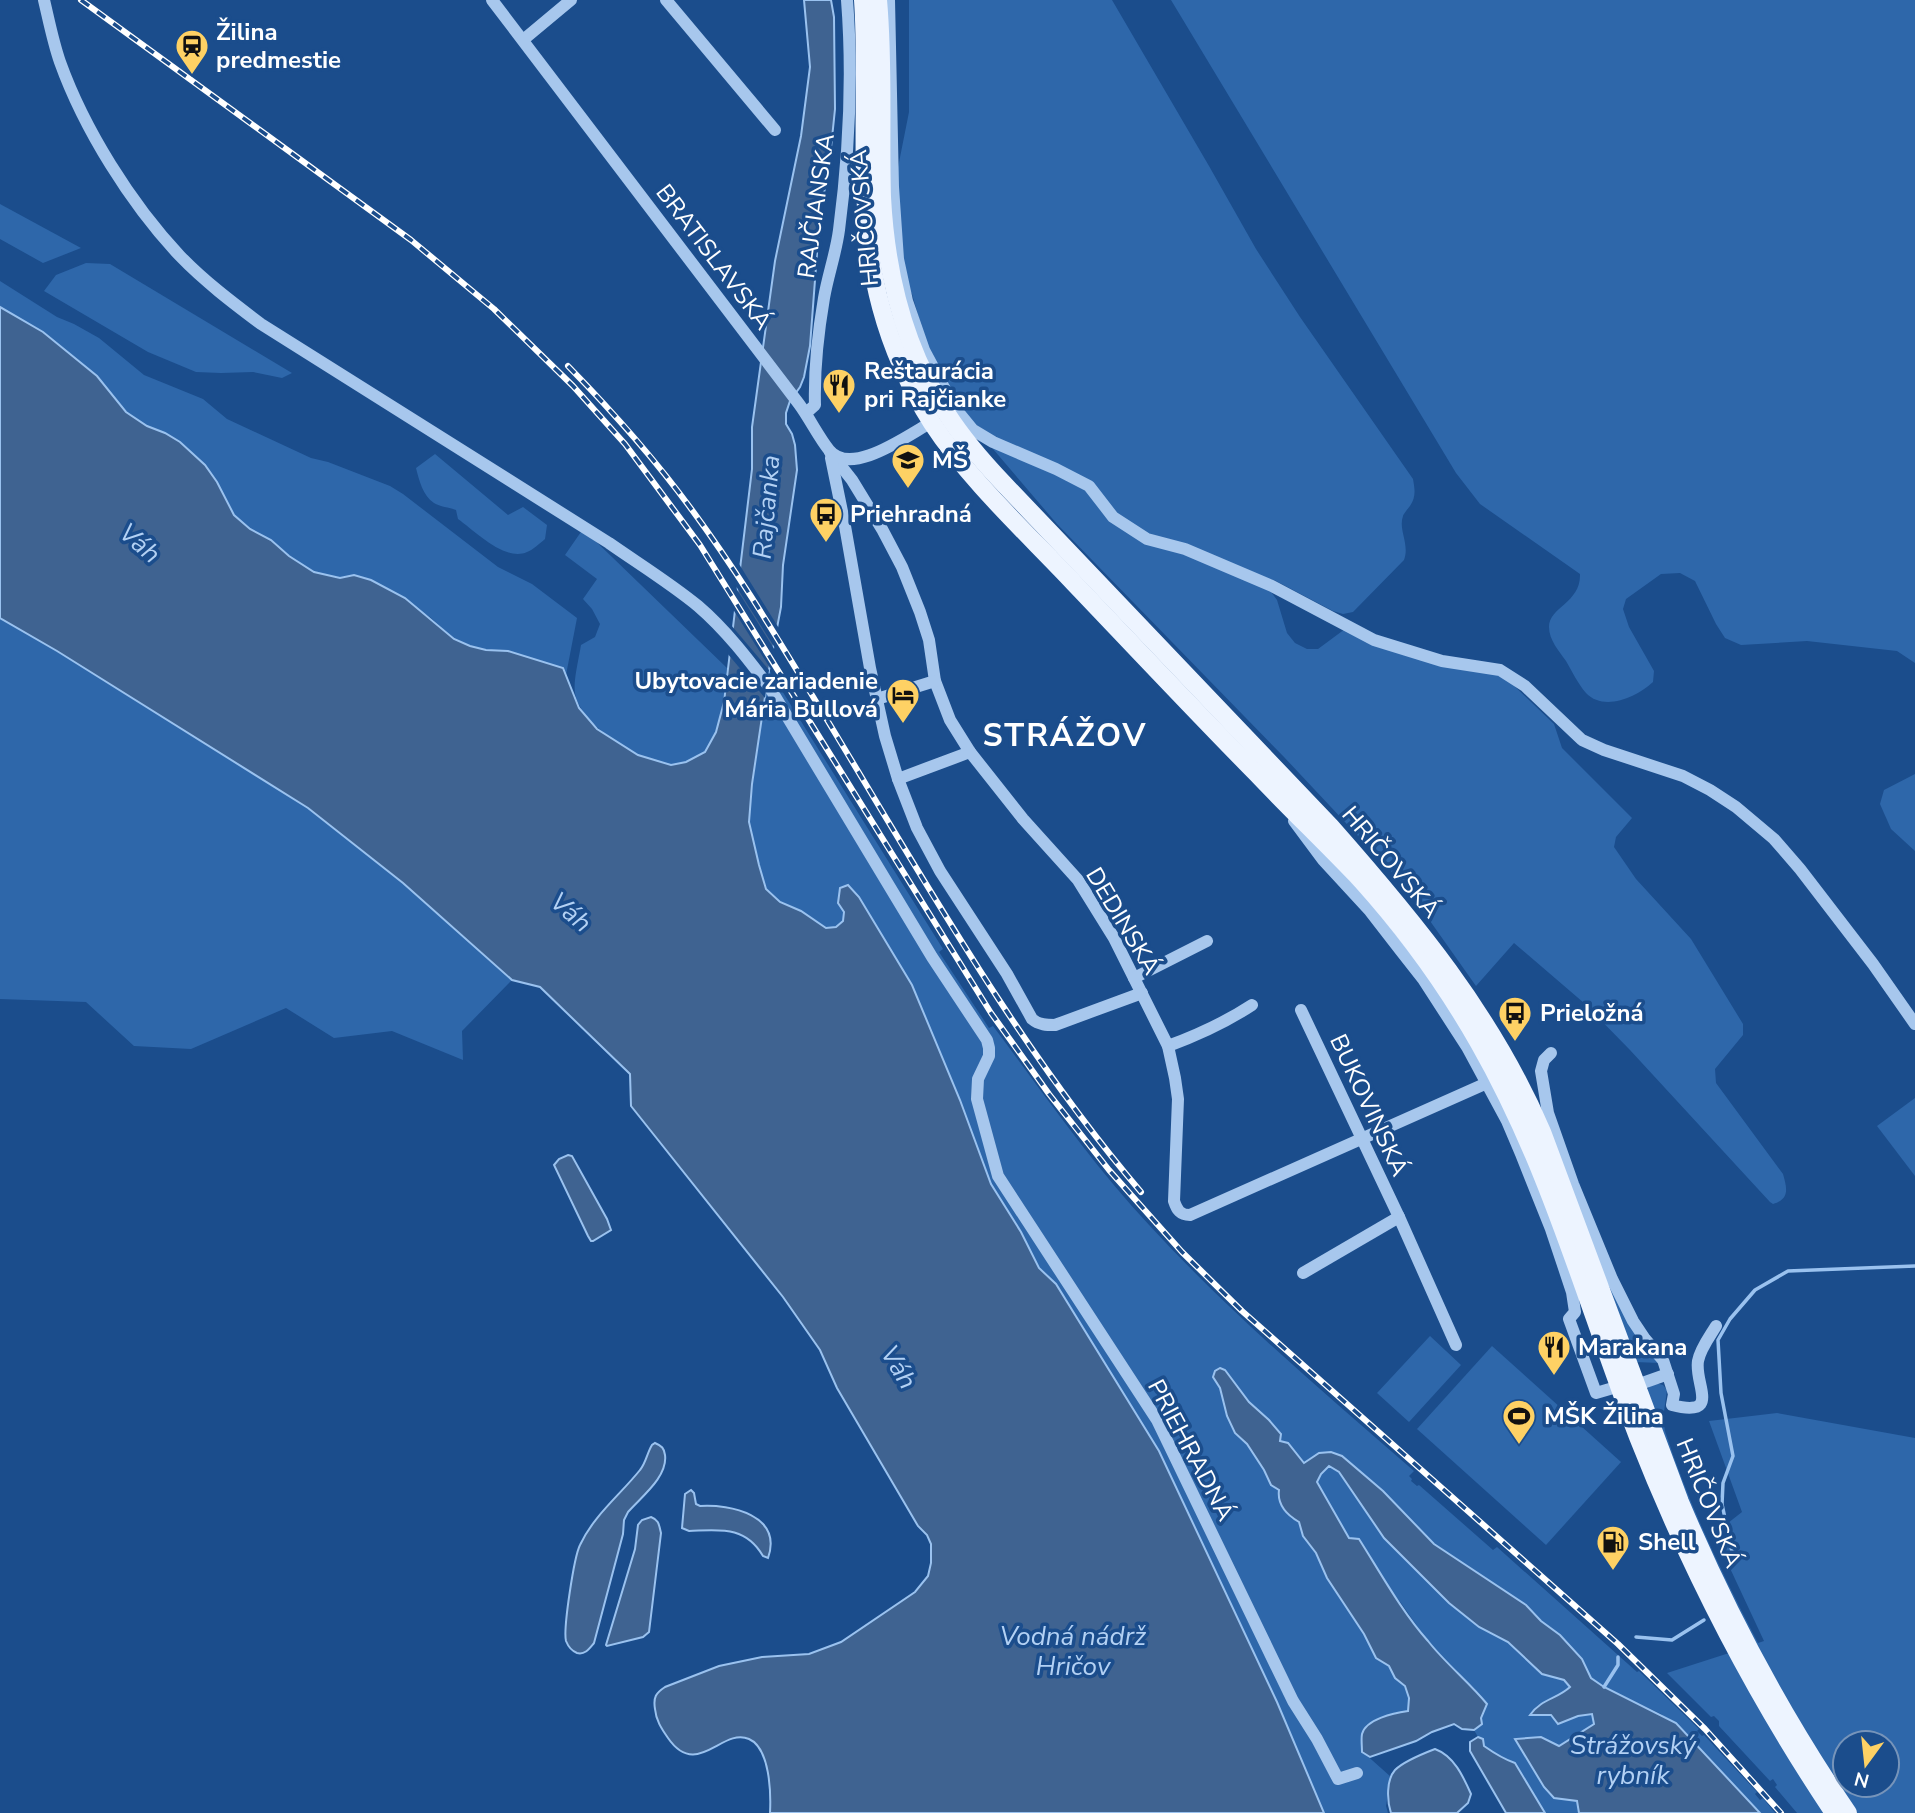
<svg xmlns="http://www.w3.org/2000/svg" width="1915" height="1813" font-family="'Nunito Sans',sans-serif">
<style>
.green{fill:#2e67aa;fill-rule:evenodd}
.water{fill:#3f6391;stroke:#9ac2ef;stroke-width:2}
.pier{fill:#1b4d8c}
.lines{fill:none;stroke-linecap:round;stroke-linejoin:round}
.stream{stroke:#9ac2ef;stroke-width:3.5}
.minor{stroke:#a7c7ed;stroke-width:12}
.major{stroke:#edf4ff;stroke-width:18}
.rail-casing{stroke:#fff;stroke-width:6}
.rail{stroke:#1b4d8c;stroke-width:3.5;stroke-dasharray:10;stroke-linecap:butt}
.labels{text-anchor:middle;stroke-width:7;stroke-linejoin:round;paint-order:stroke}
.poi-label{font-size:24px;font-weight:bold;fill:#fff;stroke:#1b4d8c;text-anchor:start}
.street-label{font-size:24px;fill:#fff;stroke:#1b4d8c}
.water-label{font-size:26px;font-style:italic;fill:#b3d1f4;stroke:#1b4d8c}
.district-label{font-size:32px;font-weight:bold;letter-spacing:2px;fill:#fff;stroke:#1b4d8c}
</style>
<rect width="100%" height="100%" fill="#1b4d8c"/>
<g class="green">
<path d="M909 0H1112L1209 166 1256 249 1300 317 1413 479C1415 490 1416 497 1410 506 1409 507 1403 515 1403 516 1398 530 1410 544 1404 560L1353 612 1343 614 1333 611 1274 580 1268 581 1269 589 1277 600 1287 633 1295 643 1307 649H1318L1345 629 1496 674 1507 679 1554 724 1562 748 1632 818 1616 837 1614 847 1636 879 1691 939 1743 1024V1035L1715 1069 1716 1083 1783 1174C1787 1188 1790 1199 1773 1204L1770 1202 1630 1050 1584 1003 1514 943 1476 986 1406 887 1284 757 1057 524 970 422 927 346 912 294 883 243 909 112Z"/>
<path d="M1171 0H1915V663L1897 651 1807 641 1741 645 1725 638 1716 624 1695 581 1680 573 1661 574 1626 599 1623 609 1629 627 1654 671 1653 682C1637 697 1604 712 1586 693 1578 684 1572 671 1566 661 1559 651 1549 640 1549 627 1549 607 1581 603 1580 574L1480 504 1456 473Z"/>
<polygon points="0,204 81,248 43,263 0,239"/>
<polygon points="86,263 110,264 292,373 282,378 253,372 221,373 196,372 148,352 44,291 56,275"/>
<polygon points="0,281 57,317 74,324 99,338 144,375 203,399 227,419 311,458 328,462 390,486 403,494 498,567 532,584 577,618 566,675 563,668 508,651 486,650 470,646 454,639 430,617 354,575 340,578 314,572 289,556 271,540 250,529 234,515 217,482 205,465 180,442 165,433 147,426 126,412 97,376 43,332 0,307"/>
<path d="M435 454 508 515 523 507 547 525 545 539C540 543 533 550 527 552 505 562 475 531 458 519L456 510C449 507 440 507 434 503 423 496 419 480 416 468Z"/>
<path d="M583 529 727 668C724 692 722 734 705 751 699 759 680 765 670 765 640 762 580 725 575 693 573 681 579 658 581 645L595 637 600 624 592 609 583 599 597 579 565 555Z"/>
<polygon points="0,618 57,651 308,808 403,883 512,980 462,1031 463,1060 392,1031 334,1038 286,1008 191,1049 134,1046 86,1002 0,999"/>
<path d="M769 670 943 949 939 952 989 1028 993 1026C1044 1094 1092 1164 1150 1226 1231 1314 1323 1392 1414 1471L1409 1476 1412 1479 1411 1481 1417 1486 1419 1485 1493 1550 1497 1547 1637 1672 1639 1671 1699 1729 1697 1731 1702 1736 1704 1735 1757 1792 1755 1794 1760 1800 1763 1798 1775 1813H1760L1708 1756 1661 1714 1604 1687 1591 1678 1581 1659 1560 1635 1541 1621 1526 1605 1434 1544 1383 1491 1342 1456 1304 1463 1288 1443 1280 1441 1281 1433 1269 1420 1249 1402 1225 1370 1213 1377 1220 1388 1227 1416 1235 1433 1247 1444 1264 1470 1266 1476 1279 1491 1291 1518 1299 1522 1303 1536 1316 1553 1327 1578 1364 1634 1376 1657 1389 1666 1395 1678 1405 1686 1409 1698 1408 1711 1394 1713 1385 1718 1363 1752 1391 1777 1386 1806 1388 1813H1324L1277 1702 1159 1451 1056 1284 1039 1268 1021 1232 991 1184 960 1100 912 985 859 897 839 903 844 912 843 921 836 927 826 928 801 911 780 903 766 889 759 865 749 822 753 781Z"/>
<polygon points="1915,774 1915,851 1891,829 1880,804 1884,790"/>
<polygon points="1915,1098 1915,1176 1877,1126"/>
<polygon points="1584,1216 1660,1363 1635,1362"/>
<polygon points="1430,1336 1461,1365 1409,1422 1377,1393"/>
<polygon points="1492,1346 1621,1462 1546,1545 1417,1429"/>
<path d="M1656 1383 1663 1385 1667 1390 1663 1419 1665 1431C1689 1505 1722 1574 1758 1643L1764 1641 1714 1534 1742 1512 1709 1421 1777 1413 1915 1438V1813H1797L1775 1787 1777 1785 1773 1779 1770 1781 1719 1726V1721L1714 1716 1711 1717 1667 1673 1754 1645 1703 1540 1647 1391 1649 1387ZM1845 1743H1887V1785H1845Z"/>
<polygon points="1329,1466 1339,1472 1384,1538 1449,1603 1479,1627 1508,1642 1542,1674 1564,1680 1570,1687 1537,1706 1530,1715 1551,1715 1558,1724 1578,1716 1592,1714 1594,1724 1558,1746 1541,1737 1555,1798 1577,1801 1579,1813 1545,1813 1515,1763 1503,1759 1484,1746 1483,1739 1478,1737 1474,1730 1482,1724 1481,1718 1487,1704 1474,1688 1450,1666 1426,1639 1401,1603 1349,1538 1317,1482 1321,1474"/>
</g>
<g class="water">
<path d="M804 0H831L834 17 835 109 829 167 820 214 810 346 804 377 800 387 790 401 786 413V424L792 434 795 445 797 470 783 565 781 607 769 670 752 784 749 822 759 865 766 889 780 902 801 911 826 928 836 927 843 921 844 912 838 903 840 888 848 885 859 897 912 985 960 1100 991 1184 1021 1232 1039 1268 1056 1284 1159 1451 1277 1702 1324 1813H770C771 1793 770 1748 749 1739 722 1727 697 1780 668 1738 661 1728 656 1720 655 1709 653 1697 656 1693 665 1687L719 1666 762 1657 809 1654 841 1642 915 1592 928 1576 931 1563V1544L927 1535 918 1526 837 1388 820 1350 783 1297 631 1106 630 1074 540 987 512 980 403 883 308 808 57 651 0 618V307L43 332 97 376 126 412 147 426 165 433 180 442 205 465 217 482 234 515 250 529 271 540 289 556 314 572 340 578 354 575 371 580 405 598 454 639 470 646 486 650 508 651 563 668 579 708 597 729 638 755 671 765 686 762 705 752 716 732 724 702 752 469V427L775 261 801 136 810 67Z"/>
<polygon points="568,1155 572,1156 607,1219 611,1230 593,1241 591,1241 588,1236 554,1165 559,1159"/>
<path d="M1220 1368 1225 1370 1249 1402 1269 1420 1281 1434 1280 1441 1288 1443 1304 1463 1319 1453 1331 1452 1342 1456 1383 1491 1434 1544 1526 1605 1541 1621 1560 1635 1582 1659 1591 1678 1604 1687 1676 1723 1760 1813H1579L1577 1801 1554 1798 1544 1787 1515 1739 1541 1737 1559 1746 1594 1724 1592 1714 1578 1716 1558 1724 1551 1715H1530C1541 1699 1557 1699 1570 1687L1564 1680 1542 1674 1508 1642 1479 1627 1449 1603 1384 1538 1339 1472 1329 1466 1321 1474 1317 1482 1349 1538 1359 1539C1380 1572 1402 1612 1428 1641 1446 1664 1469 1682 1487 1704L1481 1718 1482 1724 1474 1730 1462 1729 1454 1724 1432 1732 1416 1741 1370 1757 1362 1752C1362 1746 1361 1739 1362 1734 1366 1719 1394 1713 1408 1711L1409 1698 1405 1686 1395 1678 1389 1666 1376 1658 1364 1634 1327 1578 1316 1553 1303 1536 1299 1522C1287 1515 1277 1505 1279 1490L1271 1485 1264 1470 1247 1444 1235 1433 1227 1416 1220 1388 1213 1377 1215 1371Z"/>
<path d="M655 1443C662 1446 664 1448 665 1455 668 1477 641 1497 628 1512L624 1520 623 1534 594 1643C589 1649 585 1655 577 1653 572 1651 568 1646 566 1641 563 1629 574 1557 580 1545 594 1515 620 1495 640 1470 646 1463 647 1453 652 1445Z"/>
<path d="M691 1490 694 1493 696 1504 700 1506C730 1504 783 1515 768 1558L763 1556C745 1525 719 1530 689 1531L682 1528 685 1494Z"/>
<path d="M651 1517C659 1520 659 1525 661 1533L649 1632 643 1637 607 1646 606 1645 635 1549 638 1525 642 1520Z"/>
<path d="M1478 1737 1483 1739 1484 1746C1494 1753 1503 1759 1515 1763L1545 1813H1506L1470 1751V1742Z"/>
<path d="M1435 1749C1454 1756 1463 1776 1471 1794L1468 1803 1457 1813H1391C1387 1801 1386 1780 1395 1770 1404 1761 1422 1754 1435 1749Z"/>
</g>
<g class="pier">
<polygon points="739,564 780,630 777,646 775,648 734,583 736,566"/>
<polygon points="734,585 776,652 774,667 770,668 731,606"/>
<polygon points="731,625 769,670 765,698 727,653"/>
</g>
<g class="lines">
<g class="stream">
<polyline points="1729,1565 1732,1552 1722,1504 1723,1483 1733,1456 1721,1393 1718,1340 1730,1319 1755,1290 1788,1271 1915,1266"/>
<polyline points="1636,1637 1672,1640 1704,1620"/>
<polyline points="1604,1687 1618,1665 1618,1657"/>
</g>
<g class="minor">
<path d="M44 0C49 21 53 42 60 62 84 129 131 204 180 256 204 281 233 303 261 324L609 543C639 564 670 583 698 606 726 630 748 659 770 688L932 957 987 1040 989 1048V1056L978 1079 977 1099 998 1176 1157 1420 1293 1701 1317 1739 1338 1779 1357 1773"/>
<path d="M492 0 799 404C810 419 818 436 829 450 851 478 909 434 932 422"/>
<polyline points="666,0 775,130"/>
<polyline points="889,0 893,187 898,259 907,301 924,350 955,408 973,430 993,442 1056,469 1089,486 1113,517 1147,539 1185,549 1272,586 1374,640 1442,661 1500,670 1525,686 1582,740 1604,750 1683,776 1710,790 1736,807 1774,839 1800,869 1873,964 1915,1024"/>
<polyline points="523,40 571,0"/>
<path d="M806 413 815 405C814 370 818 333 824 298 828 275 836 253 839 230 849 154 853 77 847 0"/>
<path d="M830 452 852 480 882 529 902 567 920 612 929 640 935 681 950 720 970 752 1023 819 1078 880 1114 938 1168 1046 1175 1078 1178 1099 1174 1201C1177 1210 1180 1215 1190 1215L1487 1083"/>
<path d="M831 458 845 526 870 668 885 736 898 779 917 828 940 871 1007 974 1032 1019C1039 1025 1047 1025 1055 1025L1142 993"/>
<polyline points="877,699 935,681"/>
<polyline points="898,779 970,752"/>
<polyline points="1294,821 1323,860 1370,911 1401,951 1423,979 1467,1047 1507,1121 1521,1154 1551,1229 1572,1292 1575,1312 1569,1319 1596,1393 1620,1386 1637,1385 1668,1374"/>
<polyline points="1134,978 1207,941"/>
<polyline points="1301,1010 1399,1217 1456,1345"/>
<path d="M1168 1046C1198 1035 1226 1022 1252 1005"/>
<path d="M1551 1053 1544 1060 1541 1071 1548 1113 1573 1184 1612 1279 1633 1321 1645 1339 1663 1360 1674 1394 1672 1405C1722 1418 1694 1384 1698 1361 1700 1349 1710 1336 1716 1326"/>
<polyline points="1303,1273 1399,1217"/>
</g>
<g class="major">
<path d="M863 0C870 101 854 209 881 307 892 348 910 388 932 423 970 481 1026 532 1073 582 1134 646 1195 711 1257 774 1291 810 1327 844 1361 880 1406 930 1446 985 1479 1043 1551 1169 1586 1303 1638 1437 1690 1569 1755 1695 1834 1813"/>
<path d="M878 0C884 66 880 131 882 197 886 274 904 349 947 414 963 439 983 462 1004 484L1331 827C1413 920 1493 1016 1542 1132L1680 1502C1726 1611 1781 1715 1848 1813"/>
</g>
<defs>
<g id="rail">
<polyline points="81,0 411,240 494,309 573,386 625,444 700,545 991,1013 1049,1094 1109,1170 1182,1252 1242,1311 1618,1644 1705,1729 1781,1813"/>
<path d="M568 366C612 411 654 458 692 510 737 571 776 636 815 700 917 867 1014 1043 1141 1192"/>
</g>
</defs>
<use href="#rail" class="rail-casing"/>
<use href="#rail" class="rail"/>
</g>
<defs>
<symbol id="station-pin" viewBox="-11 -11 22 30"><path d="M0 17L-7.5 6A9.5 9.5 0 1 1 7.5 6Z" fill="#fed164" stroke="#1b4d8c"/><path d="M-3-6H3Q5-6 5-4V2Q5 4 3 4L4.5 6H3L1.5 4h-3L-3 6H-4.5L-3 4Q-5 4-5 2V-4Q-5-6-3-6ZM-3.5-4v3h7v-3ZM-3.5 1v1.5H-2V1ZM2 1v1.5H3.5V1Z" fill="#111"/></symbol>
<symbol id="restaurant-pin" viewBox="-11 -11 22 30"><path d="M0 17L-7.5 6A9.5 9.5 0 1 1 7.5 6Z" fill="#fed164" stroke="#1b4d8c"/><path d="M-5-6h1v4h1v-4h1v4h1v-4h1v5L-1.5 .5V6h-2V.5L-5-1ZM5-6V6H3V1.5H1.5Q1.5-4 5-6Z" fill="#111"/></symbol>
<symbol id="school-pin" viewBox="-11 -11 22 30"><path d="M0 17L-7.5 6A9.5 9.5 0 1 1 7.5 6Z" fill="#fed164" stroke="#1b4d8c"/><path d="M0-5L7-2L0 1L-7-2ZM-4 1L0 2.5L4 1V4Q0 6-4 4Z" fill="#111"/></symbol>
<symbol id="bus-pin" viewBox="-11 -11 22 30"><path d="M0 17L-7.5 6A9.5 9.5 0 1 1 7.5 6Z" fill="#fed164" stroke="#1b4d8c"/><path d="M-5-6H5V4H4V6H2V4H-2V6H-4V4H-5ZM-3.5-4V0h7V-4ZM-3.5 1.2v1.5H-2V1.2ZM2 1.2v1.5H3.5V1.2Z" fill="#111"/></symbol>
<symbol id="hotel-pin" viewBox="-11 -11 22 30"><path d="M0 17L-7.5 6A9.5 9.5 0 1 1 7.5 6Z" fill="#fed164" stroke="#1b4d8c"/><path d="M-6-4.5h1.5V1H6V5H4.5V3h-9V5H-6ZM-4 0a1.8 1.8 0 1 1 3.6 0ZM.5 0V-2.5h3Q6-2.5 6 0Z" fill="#111"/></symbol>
<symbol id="stadium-pin" viewBox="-11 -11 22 30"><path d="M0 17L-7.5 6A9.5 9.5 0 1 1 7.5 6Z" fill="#fed164" stroke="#1b4d8c"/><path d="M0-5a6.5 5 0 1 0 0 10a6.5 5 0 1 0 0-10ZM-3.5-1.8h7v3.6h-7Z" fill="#111"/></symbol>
<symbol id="fuel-pin" viewBox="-11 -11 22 30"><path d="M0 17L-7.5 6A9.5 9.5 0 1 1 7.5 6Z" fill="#fed164" stroke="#1b4d8c"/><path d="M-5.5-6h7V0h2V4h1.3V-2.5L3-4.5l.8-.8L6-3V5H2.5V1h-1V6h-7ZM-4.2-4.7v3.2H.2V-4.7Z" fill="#111"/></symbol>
</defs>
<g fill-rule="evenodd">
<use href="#station-pin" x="173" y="27" width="38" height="52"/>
<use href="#restaurant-pin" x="820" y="366" width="38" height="52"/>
<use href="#school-pin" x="889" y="441" width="38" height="52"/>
<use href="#bus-pin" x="807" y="495" width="38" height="52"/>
<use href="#hotel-pin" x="884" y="676" width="38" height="52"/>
<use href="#bus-pin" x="1496" y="994" width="38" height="52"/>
<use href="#restaurant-pin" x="1535" y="1328" width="38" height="52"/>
<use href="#stadium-pin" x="1500" y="1397" width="38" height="52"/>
<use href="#fuel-pin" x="1594" y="1523" width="38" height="52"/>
</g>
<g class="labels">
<g class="poi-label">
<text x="216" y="40">Žilina<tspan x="216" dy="28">predmestie</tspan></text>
<text x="864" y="379">Reštaurácia<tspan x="864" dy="28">pri Rajčianke</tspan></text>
<text x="932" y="468">MŠ</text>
<text x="850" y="522">Priehradná</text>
<text x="878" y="689" text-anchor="end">Ubytovacie zariadenie<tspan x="878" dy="28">Mária Bullová</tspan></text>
<text x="1540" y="1021">Prieložná</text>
<text x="1578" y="1355">Marakana</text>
<text x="1544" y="1424">MŠK Žilina</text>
<text x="1638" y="1550">Shell</text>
</g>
<g class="street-label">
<text transform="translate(816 206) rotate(-82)" y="8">RAJČIANSKA</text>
<text transform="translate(864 218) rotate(-95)" y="8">HRIČOVSKÁ</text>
<text transform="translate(714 257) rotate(53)" y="8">BRATISLAVSKÁ</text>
<text transform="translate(1391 862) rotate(50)" y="8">HRIČOVSKÁ</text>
<text transform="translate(1123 921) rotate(59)" y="8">DEDINSKÁ</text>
<text transform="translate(1369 1105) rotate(65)" y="8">BUKOVINSKÁ</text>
<text transform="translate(1191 1450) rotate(62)" y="8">PRIEHRADNÁ</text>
<text transform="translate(1709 1503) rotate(68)" y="8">HRIČOVSKÁ</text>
</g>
<g class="water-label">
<text transform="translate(766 507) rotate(-85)" y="9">Rajčanka</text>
<text transform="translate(140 543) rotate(41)" y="9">Váh</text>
<text transform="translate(571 912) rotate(41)" y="9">Váh</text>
<text transform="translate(899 1367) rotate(59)" y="9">Váh</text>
<text x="1073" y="1645">Vodná nádrž<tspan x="1073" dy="30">Hričov</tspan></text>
<text x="1633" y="1754">Strážovský<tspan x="1633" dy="30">rybník</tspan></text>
</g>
<g class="district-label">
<text x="1065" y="746">STRÁŽOV</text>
</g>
</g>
<g transform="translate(1866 1764) rotate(195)"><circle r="33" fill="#1b4d8c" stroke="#7694ba" stroke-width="2"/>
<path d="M0-5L12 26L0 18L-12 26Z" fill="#fed164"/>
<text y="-10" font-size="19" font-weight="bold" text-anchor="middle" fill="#ffffff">N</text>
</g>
</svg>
